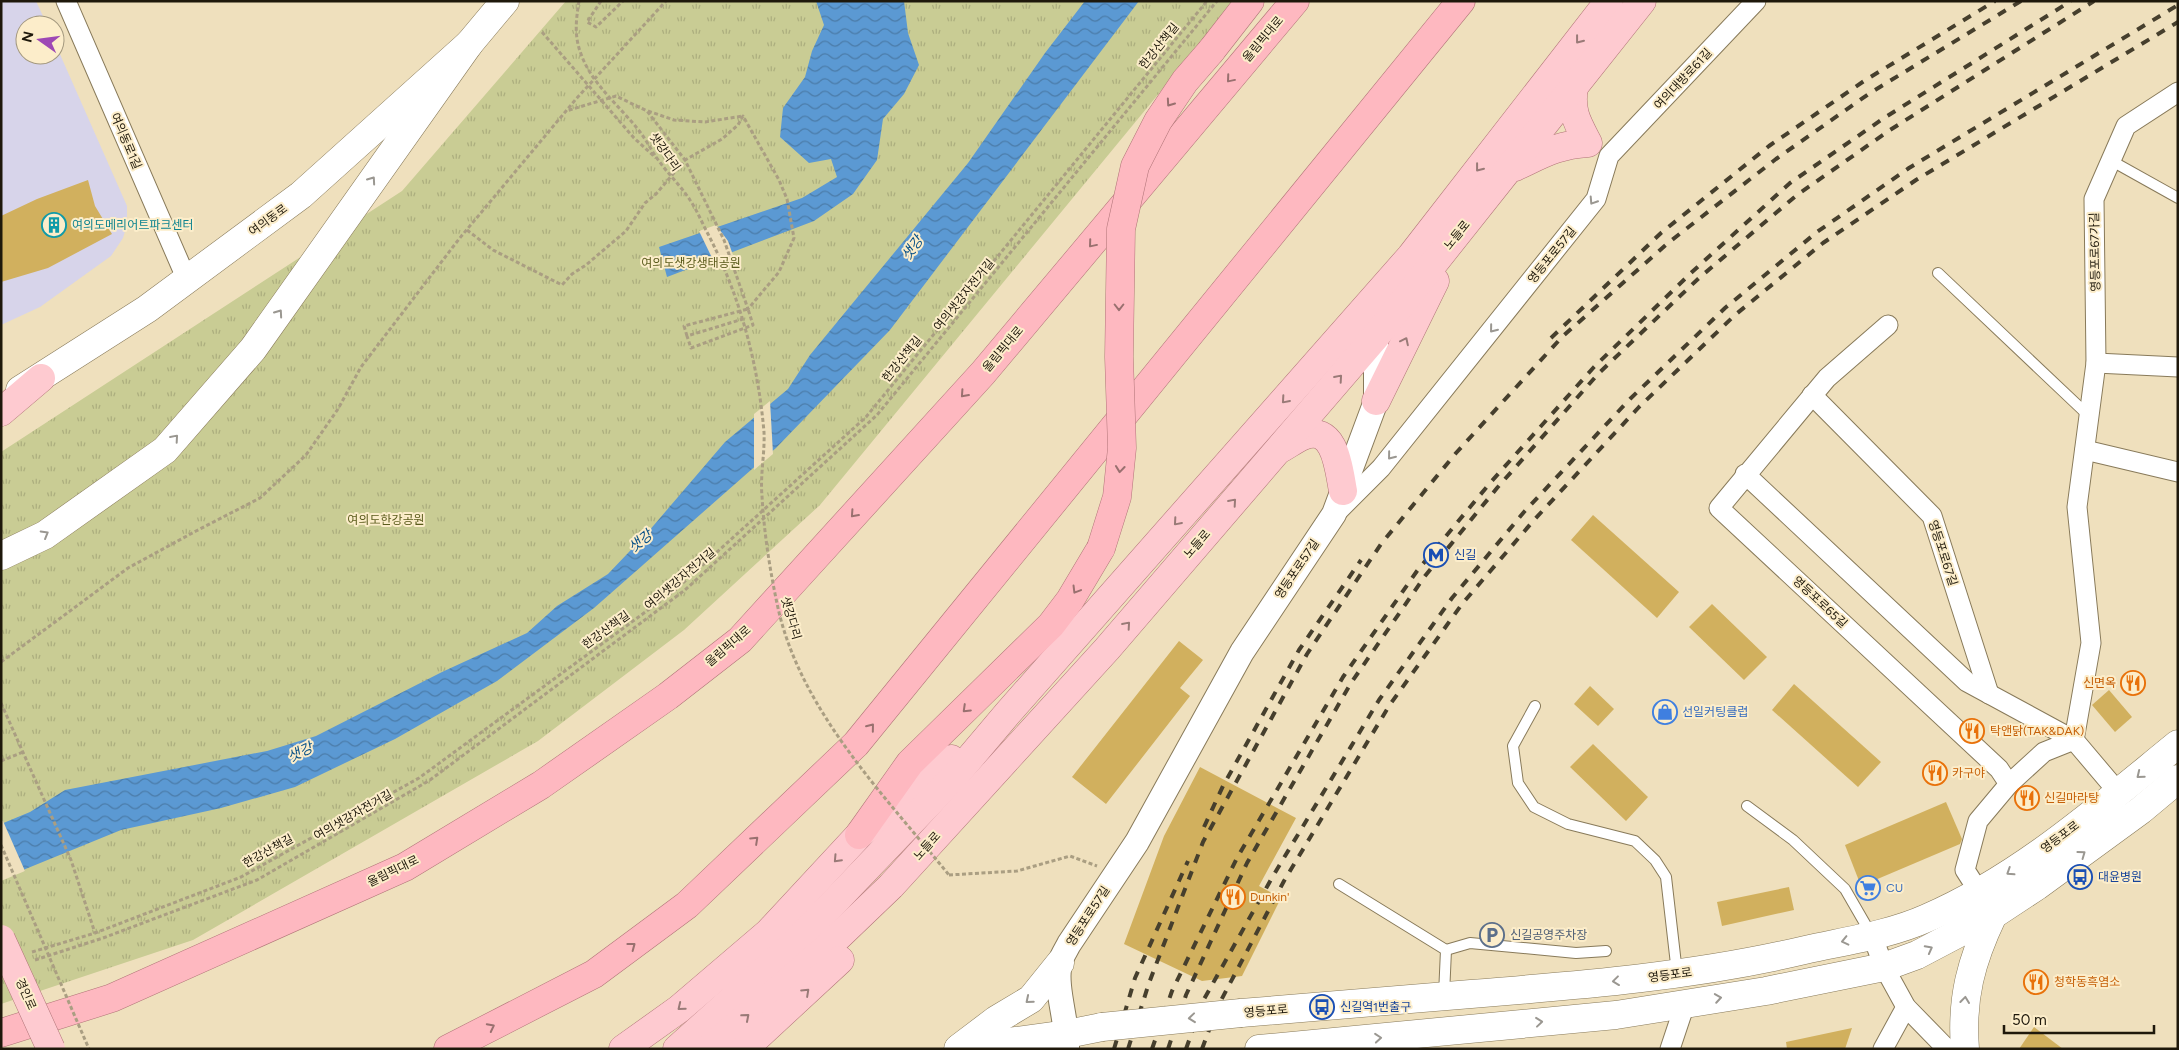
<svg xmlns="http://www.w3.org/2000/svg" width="2179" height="1050" font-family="Figtree,'Noto Sans KR',sans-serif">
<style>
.commercial{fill:#d7d4ea}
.park{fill:url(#park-tufts)}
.water{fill:url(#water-waves)}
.pier{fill:#efe0bd}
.building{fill:#d1b05e}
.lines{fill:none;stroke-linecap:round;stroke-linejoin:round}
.service-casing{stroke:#887a5a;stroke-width:12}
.minor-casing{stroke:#887a5a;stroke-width:21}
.tertiary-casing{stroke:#887a5a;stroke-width:26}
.secondary-casing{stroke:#887a5a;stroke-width:29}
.primary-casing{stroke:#b07477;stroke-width:29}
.trunk-casing{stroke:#b07477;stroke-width:29}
.path{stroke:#aa9e82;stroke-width:3;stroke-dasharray:4 2.5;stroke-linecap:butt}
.service{stroke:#fff;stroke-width:10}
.minor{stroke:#fff;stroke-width:19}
.tertiary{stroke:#fff;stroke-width:24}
.secondary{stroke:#fff;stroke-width:28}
.primary{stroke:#fecad0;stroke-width:28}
.trunk{stroke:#feb8c0;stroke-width:28}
.rail{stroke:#463f2d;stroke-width:4;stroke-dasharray:9 9;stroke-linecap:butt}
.secondary-bridge-casing{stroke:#887a5a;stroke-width:29;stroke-linecap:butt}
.primary-bridge-casing{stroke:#b07477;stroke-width:29;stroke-linecap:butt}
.trunk-bridge-casing{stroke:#b07477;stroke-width:29;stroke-linecap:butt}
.path-bridge{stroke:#aa9e82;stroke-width:3;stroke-dasharray:4 2.5;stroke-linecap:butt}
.secondary-bridge{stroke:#fff;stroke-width:28}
.primary-bridge{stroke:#fecad0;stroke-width:28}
.trunk-bridge{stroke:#feb8c0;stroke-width:28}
.oneway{stroke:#997a77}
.oneway2{stroke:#99706f}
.oneway3{stroke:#9a9791}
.labels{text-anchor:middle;stroke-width:4;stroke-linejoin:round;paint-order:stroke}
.street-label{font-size:12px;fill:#1e180b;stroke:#fcedca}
.culture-label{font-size:12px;fill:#0d838f;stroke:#fcedca;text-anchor:start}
.park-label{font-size:12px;fill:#5a5b1c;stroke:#fcedca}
.transit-label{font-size:12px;fill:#164399;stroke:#fcedca;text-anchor:start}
.food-label{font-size:12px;fill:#c56008;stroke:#fcedca;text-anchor:start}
.shop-label{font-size:12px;fill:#366cbe;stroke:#fcedca;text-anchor:start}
.service-label{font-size:12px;fill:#4e5e75;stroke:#fcedca;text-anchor:start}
.water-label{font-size:14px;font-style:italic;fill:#075087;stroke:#fcedca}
</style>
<defs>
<pattern id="park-tufts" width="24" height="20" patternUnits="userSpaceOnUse" patternTransform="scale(1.25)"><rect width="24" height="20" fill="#c9cc94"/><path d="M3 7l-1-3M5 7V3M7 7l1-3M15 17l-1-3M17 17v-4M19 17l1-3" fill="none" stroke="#acae7e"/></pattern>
<pattern id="water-waves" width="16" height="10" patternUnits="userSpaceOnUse" patternTransform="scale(1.25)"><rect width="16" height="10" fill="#5b99d3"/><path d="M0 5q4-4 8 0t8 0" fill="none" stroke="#4b7ca9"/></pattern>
</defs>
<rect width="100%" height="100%" fill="#efe0bd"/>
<polygon class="commercial" points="1,1 36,1 47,25 25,25 25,55 55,55 55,43 127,206 127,224 123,238 111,256 40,307 1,325"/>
<polygon class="park" points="566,1 1235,1 820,505 684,630 538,741 193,940 1,1004 1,452 402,191"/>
<g class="water">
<polygon points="816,1 904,1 908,33 919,65 904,94 883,119 877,160 853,194 814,221 667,277 659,247 802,198 837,177 831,159 809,163 780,137 783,108 805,77 812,51 824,25"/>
<polygon points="1085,1 1139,1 890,330 776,448 594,608 497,681 395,739 295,787 221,808 121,830 1,879 1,824 30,812 65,790 267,751 316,736 442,672 527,633 557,606 608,574 648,532 725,442 788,389 810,355 968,163 1045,53"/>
</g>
<g class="pier">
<polygon points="716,225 728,241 733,255 714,262 699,231"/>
<polygon points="770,401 773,454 754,470 754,414"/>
<polygon points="1,821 3,821 25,871 1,881"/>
</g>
<g class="building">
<polygon points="88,180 95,206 112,234 48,268 1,282 1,216 37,199"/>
<polygon points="1593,515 1679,592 1657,618 1571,540"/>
<polygon points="1712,604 1767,657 1744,680 1689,627"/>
<polygon points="1179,641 1203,660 1180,688 1190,696 1106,804 1072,777"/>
<polygon points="1794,684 1881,762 1858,787 1772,710"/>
<polygon points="1590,686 1614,709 1598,726 1574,704"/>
<polygon points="2109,690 2132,717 2115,732 2092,705"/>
<polygon points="1593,744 1648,797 1626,821 1570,767"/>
<polygon points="1200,767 1296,818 1259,886 1281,898 1242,976 1202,981 1124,944 1164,836"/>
<polygon points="1946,802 1962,839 1960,844 1861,886 1845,845"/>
<polygon points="1789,887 1794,910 1722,926 1717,902"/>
<polygon points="2034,1027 2063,1049 2019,1049"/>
<polygon points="1852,1028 1845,1049 1787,1049 1786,1042"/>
</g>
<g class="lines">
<defs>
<g id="service">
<polyline points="2110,160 2178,198"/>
<polyline points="1938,273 2089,416"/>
<polyline points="1535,706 1513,746 1518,783 1534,807 1568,824 1635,841 1655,860 1666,877 1677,973"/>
<polyline points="1747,806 1793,840 1845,889 1871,934"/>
<polyline points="1339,884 1446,950 1444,995"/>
<polyline points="1446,950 1470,943 1576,953 1606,951"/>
</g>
<g id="minor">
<polyline points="66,1 187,280"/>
<polyline points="1888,325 1827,378 1719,508 1999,769 2009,784 1978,821 1965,870 1979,892"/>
<polyline points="2096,363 2178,367"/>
<polyline points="1812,395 1932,516 1989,694"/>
<polyline points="2085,450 2178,472"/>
<polyline points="1745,474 1967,682 2074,740 2118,792"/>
<polyline points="1338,511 1381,468 1596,199 1609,156 1756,1"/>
<polyline points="2009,784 2044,752 2074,740 2091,643 2077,507 2096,363 2094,199 2126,126 2178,92"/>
<polyline points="1872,935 1884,967 1906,1007 1947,1049"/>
<polyline points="1670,1049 1685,1004"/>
<polyline points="1883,1049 1906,1007"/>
</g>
<path id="tertiary" d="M1067 1049C1068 1023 1054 986 1060 962 1062 956 1066 950 1069 944L1137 842 1242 652 1334 514 1376 401V326"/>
<g id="secondary">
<polyline points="20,390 147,309 301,195 469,44 505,1"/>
<polyline points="1,556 45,535 165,450 253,349 469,44"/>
<path d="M1241 1013C1318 1006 1395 1000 1471 994 1584 985 1695 976 1805 950 1845 941 1889 935 1927 918 2020 878 2099 808 2178 744"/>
<polyline points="959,1048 996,1020 1031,999 1060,963"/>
<polyline points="958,1049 1067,1034 1102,1027"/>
<polyline points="1259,1049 1616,1015 1766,991 1884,967 1917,955 1993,915 2037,886 2141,810 2178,779"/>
<path d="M1965 1049C1961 998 1971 961 1993 915"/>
</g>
<g id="primary">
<path d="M1515 167C1543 154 1557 145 1588 143 1577 122 1570 111 1574 87"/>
<polyline points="1376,401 1435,281"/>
<polyline points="1,412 41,378"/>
<path d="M1282 448C1289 444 1296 439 1303 436 1336 423 1339 471 1343 491"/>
<polyline points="623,1049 679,1009 768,933 859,835 951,759"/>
<polyline points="677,1049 795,943 953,778 1007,714 1411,256 1609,1"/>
<polyline points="709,1049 819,955 891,886 1107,649 1376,336 1642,1"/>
<polyline points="744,1049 840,960"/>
</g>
<g id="trunk">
<polyline points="1211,51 1250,1"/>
<polyline points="859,835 910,763 1051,625 1070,600 1101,548"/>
<polyline points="1,1033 112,998 405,867 541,785 668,696 740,640 983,373 1295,1"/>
<polyline points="448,1049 594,974 687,905 856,744 1461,1"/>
</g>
</defs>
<use href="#service" class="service-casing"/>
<use href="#minor" class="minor-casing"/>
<use href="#tertiary" class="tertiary-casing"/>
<use href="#secondary" class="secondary-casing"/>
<use href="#primary" class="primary-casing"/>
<use href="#trunk" class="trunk-casing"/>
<g class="path">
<polyline points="601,1 587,22 596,27 623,1"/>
<polyline points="648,111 674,120 705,122 743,116"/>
<polyline points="467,230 493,250 562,285 572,274 586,265 626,231 645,203 656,194 685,160 722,139 738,125 743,116 779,180 787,199 794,238 779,272 748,309 724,240 685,160 647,111 616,96 566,111"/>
<polyline points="687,336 684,326 748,309 753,325 691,348 687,336 743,319"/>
<polyline points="1,662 128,568 196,531 260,498 306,455 338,409 361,367 459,239 576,99 666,1"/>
<polyline points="1,703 71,860 95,933"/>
<polyline points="1,761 23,752"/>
<polyline points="949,875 1017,871 1070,856 1097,866"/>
<polyline points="32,952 95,933 241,877 419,778 674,591 866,417 1207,1"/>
<polyline points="35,960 103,938 257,880 430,780 685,590 877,415 1217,1"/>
</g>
<use href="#service" class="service"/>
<use href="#minor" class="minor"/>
<use href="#tertiary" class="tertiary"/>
<use href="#secondary" class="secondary"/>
<use href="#primary" class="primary"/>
<use href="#trunk" class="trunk"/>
<g class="rail">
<polyline points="1551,338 1661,233 1769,146 1864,81 1995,1"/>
<polyline points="1204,827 1223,786 1299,650 1361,560"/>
<polyline points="1114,1049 1135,978 1188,861"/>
<polyline points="1128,1049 1149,983 1203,842 1307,654 1381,544 1456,453 1562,337 1668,243 1776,159 1870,93 2021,1"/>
<polyline points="1152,1049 1172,991 1237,858 1343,677 1417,571 1490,483 1594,367 1692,272 1790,183 1884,118 2071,1"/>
<polyline points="1168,1049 1186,995 1247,863 1351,683 1425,576 1497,488 1599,373 1699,278 1797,195 1890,130 2094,1"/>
<polyline points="1186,1049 1203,1001 1273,876 1379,700 1452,598 1524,512 1630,399 1725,308 1817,232 1909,168 2178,5"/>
<polyline points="1202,1049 1218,1006 1284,881 1389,706 1462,604 1534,520 1639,407 1735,315 1823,243 1916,180 2178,22"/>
</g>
<defs>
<polyline id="secondary-bridge" points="1102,1027 1241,1013"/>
<polyline id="primary-bridge" points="1,939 51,1049"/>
<polyline id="trunk-bridge" points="1101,548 1117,497 1122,448 1119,357 1121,229 1135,166 1158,121 1185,81 1211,51"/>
</defs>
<use href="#secondary-bridge" class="secondary-bridge-casing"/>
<use href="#primary-bridge" class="primary-bridge-casing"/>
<use href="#trunk-bridge" class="trunk-bridge-casing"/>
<g class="path-bridge">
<path d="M579 1C576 20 574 36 581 54 592 85 621 107 640 132 647 141 652 152 659 161 668 174 681 186 690 200 697 210 702 223 708 234 740 296 758 363 764 432 765 453 760 475 762 496 764 533 770 571 778 608 801 711 884 795 949 875"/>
<polyline points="542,32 634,138 656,158"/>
<polyline points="1,845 89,1049"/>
</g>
<use href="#secondary-bridge" class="secondary-bridge"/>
<use href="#primary-bridge" class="primary-bridge"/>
<use href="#trunk-bridge" class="trunk-bridge"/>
</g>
<defs><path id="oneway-chevron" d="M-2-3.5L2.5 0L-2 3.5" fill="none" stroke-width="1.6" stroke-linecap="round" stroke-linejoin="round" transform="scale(1.25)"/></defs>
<g class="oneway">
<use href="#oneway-chevron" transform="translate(1579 40) rotate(128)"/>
<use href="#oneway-chevron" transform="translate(1479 168) rotate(128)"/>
<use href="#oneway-chevron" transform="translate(1405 341) rotate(-64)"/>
<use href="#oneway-chevron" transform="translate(1339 378) rotate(-49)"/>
<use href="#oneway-chevron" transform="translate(1285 400) rotate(131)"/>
<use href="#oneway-chevron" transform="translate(1233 502) rotate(-49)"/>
<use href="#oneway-chevron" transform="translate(1177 522) rotate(131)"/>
<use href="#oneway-chevron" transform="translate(1127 625) rotate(-49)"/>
<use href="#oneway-chevron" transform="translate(837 859) rotate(133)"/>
<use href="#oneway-chevron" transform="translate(806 992) rotate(-43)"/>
<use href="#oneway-chevron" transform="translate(681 1007) rotate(141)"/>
<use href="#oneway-chevron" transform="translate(746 1017) rotate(-41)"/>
</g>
<g class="oneway2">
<use href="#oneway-chevron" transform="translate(1230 79) rotate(130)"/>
<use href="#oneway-chevron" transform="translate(1170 103) rotate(125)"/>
<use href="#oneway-chevron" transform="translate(1092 244) rotate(130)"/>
<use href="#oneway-chevron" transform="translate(1119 307) rotate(90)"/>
<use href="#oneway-chevron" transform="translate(964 394) rotate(132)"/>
<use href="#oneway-chevron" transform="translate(1120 469) rotate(96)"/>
<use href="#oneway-chevron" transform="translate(854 514) rotate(132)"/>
<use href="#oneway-chevron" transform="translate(1076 590) rotate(121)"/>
<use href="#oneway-chevron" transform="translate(966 709) rotate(136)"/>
<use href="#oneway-chevron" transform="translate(871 727) rotate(-51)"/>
<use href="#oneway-chevron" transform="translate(755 840) rotate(-43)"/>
<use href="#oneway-chevron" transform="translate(632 946) rotate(-37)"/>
<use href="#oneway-chevron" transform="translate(491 1027) rotate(-27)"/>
</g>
<g class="oneway3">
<use href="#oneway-chevron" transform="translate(372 180) rotate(-55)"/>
<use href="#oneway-chevron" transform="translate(1593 201) rotate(123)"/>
<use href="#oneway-chevron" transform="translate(279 313) rotate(-55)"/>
<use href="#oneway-chevron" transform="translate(1493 329) rotate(129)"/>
<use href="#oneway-chevron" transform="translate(175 438) rotate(-49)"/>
<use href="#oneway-chevron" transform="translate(1391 456) rotate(129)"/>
<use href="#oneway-chevron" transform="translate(45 534) rotate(-30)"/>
<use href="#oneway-chevron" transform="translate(2140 775) rotate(141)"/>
<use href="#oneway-chevron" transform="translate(2082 854) rotate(-36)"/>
<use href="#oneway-chevron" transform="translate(2010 872) rotate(147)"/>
<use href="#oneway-chevron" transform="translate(1845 941) rotate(167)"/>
<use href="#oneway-chevron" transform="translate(1929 949) rotate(-28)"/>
<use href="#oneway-chevron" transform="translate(1616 981) rotate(173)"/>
<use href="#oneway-chevron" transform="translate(1718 998) rotate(-9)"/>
<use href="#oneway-chevron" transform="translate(1029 1000) rotate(140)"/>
<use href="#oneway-chevron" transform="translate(1965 1000) rotate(-83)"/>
<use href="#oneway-chevron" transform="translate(1192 1018) rotate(174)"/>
<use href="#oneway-chevron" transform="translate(1539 1022) rotate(-6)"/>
<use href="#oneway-chevron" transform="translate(1378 1038) rotate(-5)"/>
</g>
<defs>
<symbol id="building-ring" viewBox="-11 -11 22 22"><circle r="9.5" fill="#fcedca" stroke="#0f9aa8" stroke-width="1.5"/><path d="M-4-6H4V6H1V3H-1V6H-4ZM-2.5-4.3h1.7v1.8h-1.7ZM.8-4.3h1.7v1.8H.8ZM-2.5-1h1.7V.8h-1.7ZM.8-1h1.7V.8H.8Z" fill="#0f9aa8"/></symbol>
<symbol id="metro-ring" viewBox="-11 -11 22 22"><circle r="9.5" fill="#fcedca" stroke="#1a4fb4" stroke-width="1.5"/><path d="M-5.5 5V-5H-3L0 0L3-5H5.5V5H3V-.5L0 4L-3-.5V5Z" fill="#1a4fb4"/></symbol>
<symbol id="restaurant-ring" viewBox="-11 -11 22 22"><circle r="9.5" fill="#fcedca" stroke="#e8710a" stroke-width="1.5"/><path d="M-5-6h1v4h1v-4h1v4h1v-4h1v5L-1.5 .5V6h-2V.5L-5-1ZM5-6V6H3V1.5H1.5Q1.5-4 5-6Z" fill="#e8710a"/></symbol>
<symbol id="shop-ring" viewBox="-11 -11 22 22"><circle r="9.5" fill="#fcedca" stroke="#3f7fe0" stroke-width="1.5"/><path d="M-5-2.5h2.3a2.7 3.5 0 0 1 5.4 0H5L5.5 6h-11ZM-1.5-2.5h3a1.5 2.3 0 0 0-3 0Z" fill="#3f7fe0"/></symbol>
<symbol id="bus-ring" viewBox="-11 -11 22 22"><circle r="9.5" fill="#fcedca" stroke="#1a4fb4" stroke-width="1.5"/><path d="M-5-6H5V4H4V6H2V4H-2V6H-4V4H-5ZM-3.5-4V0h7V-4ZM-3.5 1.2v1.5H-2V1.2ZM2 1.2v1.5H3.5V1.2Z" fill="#1a4fb4"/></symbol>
<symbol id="supermarket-ring" viewBox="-11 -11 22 22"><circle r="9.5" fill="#fcedca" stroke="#3f7fe0" stroke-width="1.5"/><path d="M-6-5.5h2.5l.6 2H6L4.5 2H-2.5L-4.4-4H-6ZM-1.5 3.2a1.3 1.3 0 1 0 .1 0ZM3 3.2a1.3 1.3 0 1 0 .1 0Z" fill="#3f7fe0"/></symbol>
<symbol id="parking-ring" viewBox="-11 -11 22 22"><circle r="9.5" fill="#fcedca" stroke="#5c6f8a" stroke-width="1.5"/><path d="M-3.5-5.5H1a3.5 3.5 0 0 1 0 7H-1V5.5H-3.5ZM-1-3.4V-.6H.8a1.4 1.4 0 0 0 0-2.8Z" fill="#5c6f8a"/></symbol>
</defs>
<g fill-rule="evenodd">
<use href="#building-ring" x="40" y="211" width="28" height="28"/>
<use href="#metro-ring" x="1422" y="541" width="28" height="28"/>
<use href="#restaurant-ring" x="2119" y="669" width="28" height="28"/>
<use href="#shop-ring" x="1651" y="698" width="28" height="28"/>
<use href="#restaurant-ring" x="1958" y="717" width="28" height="28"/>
<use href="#restaurant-ring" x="1921" y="759" width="28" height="28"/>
<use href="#restaurant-ring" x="2013" y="784" width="28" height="28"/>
<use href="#bus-ring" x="2066" y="863" width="28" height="28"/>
<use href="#supermarket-ring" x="1854" y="874" width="28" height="28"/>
<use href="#restaurant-ring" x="1219" y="883" width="28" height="28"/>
<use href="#parking-ring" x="1478" y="921" width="28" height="28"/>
<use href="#restaurant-ring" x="2022" y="968" width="28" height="28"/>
<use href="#bus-ring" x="1308" y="993" width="28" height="28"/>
</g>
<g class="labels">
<g class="street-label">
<text transform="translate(1263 39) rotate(-50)" y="4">올림픽대로</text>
<text transform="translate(1159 46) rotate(-51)" y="4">한강산책길</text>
<text transform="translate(1683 79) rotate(-47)" y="4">여의대방로61길</text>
<text transform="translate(126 141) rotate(67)" y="4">여의동로1길</text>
<text transform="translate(665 152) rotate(55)" y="4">샛강다리</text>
<text transform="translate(268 220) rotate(-36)" y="4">여의동로</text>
<text transform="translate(1457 235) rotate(-51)" y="4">노들로</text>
<text transform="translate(2095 252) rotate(-91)" y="4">영등포로67가길</text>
<text transform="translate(1552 255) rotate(-51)" y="4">영등포로57길</text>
<text transform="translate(964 295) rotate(-51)" y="4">여의샛강자전거길</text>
<text transform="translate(1003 349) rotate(-50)" y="4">올림픽대로</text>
<text transform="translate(902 359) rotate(-51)" y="4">한강산책길</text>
<text transform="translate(1197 544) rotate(-49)" y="4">노들로</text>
<text transform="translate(1943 553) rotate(72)" y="4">영등포로67길</text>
<text transform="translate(1297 569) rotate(-56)" y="4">영등포로57길</text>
<text transform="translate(680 579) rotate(-40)" y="4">여의샛강자전거길</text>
<text transform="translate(1820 602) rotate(43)" y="4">영등포로65길</text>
<text transform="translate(791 618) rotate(74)" y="4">샛강다리</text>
<text transform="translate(606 630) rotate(-36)" y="4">한강산책길</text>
<text transform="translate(728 646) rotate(-41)" y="4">올림픽대로</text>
<text transform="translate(353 815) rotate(-30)" y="4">여의샛강자전거길</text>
<text transform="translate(2060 837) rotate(-37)" y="4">영등포로</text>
<text transform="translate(927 846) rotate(-48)" y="4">노들로</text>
<text transform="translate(268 851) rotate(-29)" y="4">한강산책길</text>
<text transform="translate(393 871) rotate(-26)" y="4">올림픽대로</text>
<text transform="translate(1088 916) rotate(-57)" y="4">영등포로57길</text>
<text transform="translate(1670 975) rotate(-8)" y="4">영등포로</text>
<text transform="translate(26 994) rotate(66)" y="4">경인로</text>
<text transform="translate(1266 1011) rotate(-5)" y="4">영등포로</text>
</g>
<g class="culture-label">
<text x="72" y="229">여의도메리어트파크센터</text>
</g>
<g class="park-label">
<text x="691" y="267">여의도샛강생태공원</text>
<text x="386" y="524">여의도한강공원</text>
</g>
<g class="transit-label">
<text x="1454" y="559">신길</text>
<text x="2098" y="881">대윤병원</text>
<text x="1340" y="1011">신길역1번출구</text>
</g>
<g class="food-label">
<text x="2116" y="687" text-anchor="end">신면옥</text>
<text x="1990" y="735">탁앤닭(TAK&amp;DAK)</text>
<text x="1952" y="777">카구야</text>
<text x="2044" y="802">신길마라탕</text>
<text x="1250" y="901">Dunkin'</text>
<text x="2054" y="986">청학동흑염소</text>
</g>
<g class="shop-label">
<text x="1682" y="716">선일커팅클럽</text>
<text x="1886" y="892">CU</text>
</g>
<g class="service-label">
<text x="1510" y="939">신길공영주차장</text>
</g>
<g class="water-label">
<text transform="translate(912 248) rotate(-54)" y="5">샛강</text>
<text transform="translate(640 541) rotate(-39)" y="5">샛강</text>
<text transform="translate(300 752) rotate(-26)" y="5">샛강</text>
</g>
</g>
<rect width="2179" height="1050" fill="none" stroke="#1e180b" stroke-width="5"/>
<g transform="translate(40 40) rotate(284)"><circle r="24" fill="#fcedca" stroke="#a3987e"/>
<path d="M0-4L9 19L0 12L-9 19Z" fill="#9e48b5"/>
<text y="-8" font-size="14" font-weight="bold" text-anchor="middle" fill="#1e180b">N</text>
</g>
<path d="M2004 1025v8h150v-8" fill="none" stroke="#1e180b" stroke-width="2.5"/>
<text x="2012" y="1025" font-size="15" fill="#1e180b" stroke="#fcedca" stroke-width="4" paint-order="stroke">50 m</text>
</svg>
